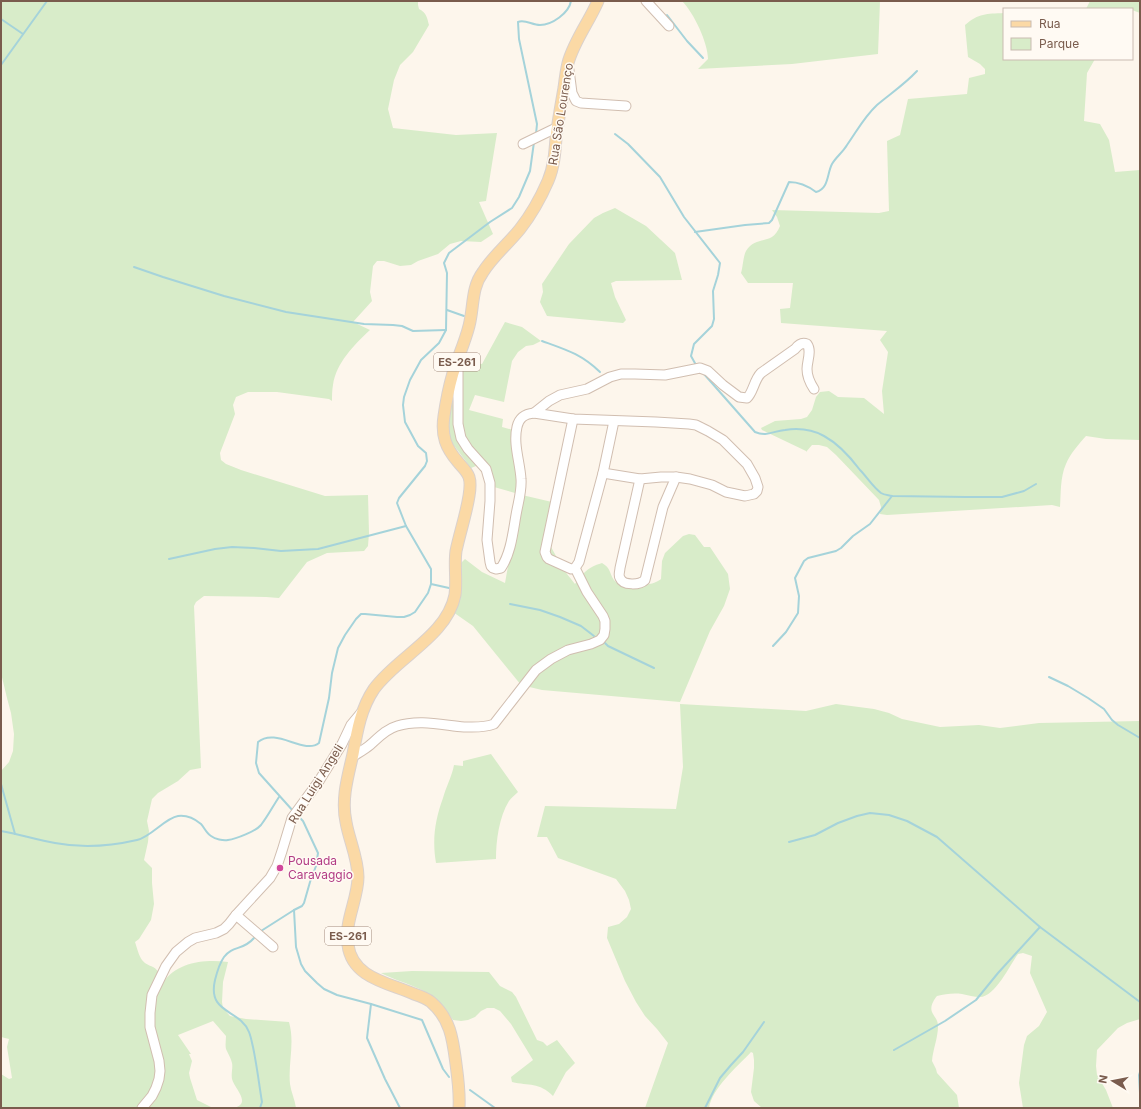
<svg xmlns="http://www.w3.org/2000/svg" width="1141" height="1109" font-family="Inter,sans-serif">
<style>
.green{fill:#d8ecc9}
.lines{fill:none;stroke-linecap:round;stroke-linejoin:round}
.stream{stroke:#a5d3da;stroke-width:2}
.minor-casing{stroke:#d1beb0;stroke-width:11}
.major-casing{stroke:#dad1cd;stroke-width:13}
.minor{stroke:#fff;stroke-width:9}
.major{stroke:#fbd9a5;stroke-width:11}
.hotel-dot{fill:#d1479c;stroke:#fffaf3;stroke-width:1.5}
.labels{text-anchor:middle;stroke-width:3;stroke-linejoin:round;paint-order:stroke}
.shield{fill:#fffaf3;stroke:#a28b7f;stroke-width:1}
.shield-label{font-size:11px;font-weight:bold;fill:#7a5c4d}
.street-label{font-size:12px;fill:#7a5c4d;stroke:#fffaf3}
.hotel-label{font-size:12px;fill:#b23c85;stroke:#fffaf3;text-anchor:start}
</style>
<rect width="100%" height="100%" fill="#fdf6ec"/>
<g class="green">
<path d="M1 1H418V5L419 9C427 13 427 18 429 25L413 52 400 65 394 80 388 109 393 128 456 135 497 133 486 201 479 202 493 234 481 242 461 241 450 244 438 254 418 261 411 265 400 266 384 261H377L373 266 370 292 372 301 353 322 370 330C354 345 336 363 333 385 332 390 332 396 332 401L329 399 277 392H248L236 397 233 405 235 414 220 453 221 460 226 464 241 470 325 496 368 495 369 533 368 546 364 551 327 553 307 562 279 598 266 597 204 596 196 602 194 606 201 768 190 770 178 781 158 793 152 799 147 821 149 831 148 842 144 860 152 868V883L154 904 151 920 139 939 135 942C137 948 139 956 142 960 145 964 149 965 153 967 159 970 161 978 163 983 176 962 205 959 228 962L223 982 222 1002 223 1008 230 1016 246 1019 289 1022C295 1043 288 1063 290 1084 291 1092 295 1100 296 1108H233C253 1104 234 1088 232 1079 231 1073 233 1068 232 1063 231 1058 228 1054 226 1049 225 1045 226 1040 226 1036L213 1021 178 1035 191 1054H189L192 1061 189 1073 190 1078 197 1100 211 1107 216 1108H2L1 1101V1074L9 1079 12 1078 7 1047 9 1039 1 1037V771L9 762 13 751 14 734 11 713 7 698 1 673Z"/>
<path d="M682 1H880L878 54 792 64 698 69 708 59C708 43 694 13 682 1Z"/>
<polygon points="1090,1 1140,1 1140,13 1132,10 1132,9 1128,8 1086,9"/>
<path d="M1004 13V59H1095L1087 73 1084 121 1100 124 1109 140 1115 172 1140 170V440L1106 439 1086 436C1079 444 1070 454 1066 464 1060 477 1061 494 1060 507L1052 505 887 515 880 514 881 507 879 500 836 455 827 447 819 445H812L806 452V451L762 430 761 428 775 421 801 419 807 417 812 410 816 397 820 392 829 391 838 397 864 398 884 414 882 391 888 352 880 340 887 331 781 323 780 309 790 308 793 283H748L741 273C743 267 743 257 746 251 756 234 772 247 780 226L777 217 772 210 879 213 889 211 887 141 900 135 908 99 967 94 969 78 985 74V69L980 64 968 57 965 25C979 13 986 14 1004 13Z"/>
<polygon points="615,208 646,226 675,253 682,280 616,281 611,283 615,297 626,320 623,323 547,316 540,302 543,292 542,284 569,244 594,218 603,213"/>
<path d="M505 322 522 327 541 341 533 345 526 346 518 352 512 361 504 402 475 395 469 410 503 419 502 427 517 431 520 436 524 473 522 495 552 502 550 545 563 569 575 584C585 572 586 568 602 563 611 568 609 573 614 580 620 588 648 586 656 582 658 581 660 580 661 579L662 561 665 553 683 536 689 534 695 535 704 547H710L728 574 730 589 724 606 710 631 680 702 542 690 521 685 473 626 453 612 461 563 465 559 482 572 505 583 510 555 522 495 494 487 486 462 471 468 449 439 447 422 449 400 462 361 482 364Z"/>
<path d="M680 704 806 711 836 704 874 709 889 713 902 719 940 727 979 725 1000 728 1039 723 1140 721V1019L1127 1023 1118 1028 1097 1050 1096 1066 1097 1075 1106 1090 1113 1108H1023L1019 1083 1024 1045 1027 1036 1039 1026 1047 1012 1030 973 1032 956 1023 953 1018 954C1010 965 995 997 980 997 974 997 968 995 962 994 953 993 945 994 937 996 933 1001 929 1008 933 1014 935 1018 938 1020 938 1026 938 1038 933 1049 932 1061L936 1069 937 1073 957 1095 959 1108H762L754 1101 751 1092 754 1068V1060L753 1053 751 1052C737 1067 712 1088 709 1108H645L668 1043 657 1029 645 1016 636 1002 625 981 607 938 608 927 619 924 627 917 631 909 629 900 625 891 616 879 558 858 547 837H537L545 806 676 809 683 767Z"/>
<path d="M491 754 518 792C515 795 511 798 509 801 499 817 496 841 496 859L436 863C432 839 435 820 443 798 446 787 452 776 454 765L463 766V761Z"/>
<path d="M412 971 489 972 500 986 512 992 516 997 537 1040 543 1042 547 1046 557 1040 575 1063 566 1072 553 1096C539 1082 529 1086 512 1082L511 1077 533 1060 511 1024 500 1011 494 1008H487L481 1011 475 1017 468 1020 461 1021 453 1020C450 1016 447 1011 444 1007 428 987 402 984 381 973Z"/>
</g>
<g class="lines">
<g class="stream">
<polyline points="667,15 687,41 703,58"/>
<polyline points="1,19 23,34"/>
<polyline points="1,65 47,1"/>
<path d="M536 134 537 124 519 39 518 22C525 19 532 25 540 25 552 25 569 13 571 1"/>
<polyline points="615,134 628,144 660,177 684,217 720,263 718,275 713,291 714,319 712,326 694,344 691,356 696,365"/>
<path d="M695 232 745 225 769 223 772 220 789 182C800 182 808 186 816 192 829 189 827 173 832 164 836 157 843 152 847 145 857 131 864 117 877 105 890 94 905 84 917 71"/>
<polyline points="134,267 163,277 224,296 286,312 364,324 393,325 402,326 413,331 446,330"/>
<polyline points="447,310 464,316"/>
<path d="M542 341C567 350 581 354 600 372"/>
<path d="M704 374 755 432C767 437 773 431 785 430 798 428 813 430 824 436 837 443 851 458 860 470 867 477 872 486 881 493 884 495 888 495 892 496L966 497H1002L1024 491 1036 484"/>
<polyline points="169,559 215,549 232,547 254,548 281,551 318,549 406,526"/>
<polyline points="431,584 449,588"/>
<polyline points="510,604 540,610 560,617 581,626 594,636"/>
<polyline points="605,643 608,646 654,668"/>
<polyline points="773,646 786,632 798,613 799,596 795,578 804,561 808,558 836,551 841,548 853,536 870,524 892,496"/>
<polyline points="1049,677 1068,686 1088,698 1104,709 1112,720 1118,725 1140,738"/>
<polyline points="1,784 15,834"/>
<path d="M294 812 259 773 256 763 258 742C276 727 304 755 319 743L329 698 332 673 338 648 345 635 356 619 361 614H365L397 617H404L410 615 415 612 428 593 431 584V569L406 526 397 503 399 498 425 466 427 461 426 453 418 446 405 422 403 405 404 397 410 380 421 360 439 343 446 330 447 273 444 263 449 253 490 222 512 208 519 197 530 171 534 142"/>
<path d="M1 831C19 834 37 840 55 843 81 848 111 846 137 840 151 837 165 818 178 816 186 815 195 819 201 824 204 827 206 833 211 836 215 839 223 841 228 840 236 839 256 831 261 825 268 816 273 806 279 797"/>
<polyline points="789,842 815,835 838,823 857,816 870,813 889,815 907,821 937,837 1040,927 1140,1002"/>
<polyline points="294,910 296,947 301,964 305,971 317,983 324,989 337,995 371,1004 422,1020 443,1069 449,1077"/>
<polyline points="261,931 294,910 302,906 304,903 310,882 316,866 318,853 303,821 297,815"/>
<path d="M254 938C243 951 233 945 224 957 219 964 217 972 215 980 207 1014 240 1009 249 1032 251 1037 252 1043 253 1047 257 1066 259 1084 262 1102L260 1108"/>
<polyline points="371,1004 367,1038 385,1079 400,1108"/>
<polyline points="894,1050 945,1021 976,1000 998,973 1040,927"/>
<polyline points="1140,1072 1139,1075 1140,1093"/>
<polyline points="470,1090 495,1108"/>
<polyline points="705,1108 720,1078 731,1065 743,1052 764,1022"/>
</g>
<defs>
<g id="minor">
<polyline points="646,1 669,26"/>
<polyline points="569,70 572,93 576,101 581,103 626,106"/>
<polyline points="523,144 558,127"/>
<path d="M457 363 458 371V424L461 438 468 449 486 469 490 483V501L487 540 490 562 491 566 493 568 496 569 501 568C511 553 513 532 516 515 518 503 522 491 521 479 520 462 513 444 517 427 519 418 524 414 534 413L573 419 656 422 689 424 696 425 708 431 723 440 747 464 755 478 758 487 757 491 754 494 745 496 726 492 712 485 690 479 676 477H661L640 479 603 473"/>
<path d="M534 413 549 401 560 395 587 389 610 377 621 374H635L665 375 700 368 708 371 723 385 739 397 747 398C753 393 754 380 761 373L795 349C798 345 802 342 807 344 812 351 807 361 807 369 807 377 810 383 814 389"/>
<polyline points="573,419 545,552 547,557 549,559 571,569 575,568 579,562 603,473 614,421"/>
<path d="M640 479 620 568C620 571 618 575 620 578 623 586 640 585 645 580L663 507 676 477"/>
<path d="M352 757C358 753 364 750 370 745 378 738 386 729 397 726 419 719 442 725 464 727 475 727 484 728 494 724L536 670 551 659 568 650 591 644 600 640 604 635 605 629V621L603 616 587 592 575 568"/>
<polyline points="236,915 273,947"/>
<polyline points="142,1108 152,1096 156,1088 159,1079 160,1071 159,1061 150,1027 150,1013 152,995 166,966 176,952 188,942 195,938 216,933 224,929 229,924 236,915 270,878 277,866 282,851 292,818 319,781 342,744 351,725 361,713"/>
</g>
<path id="major" d="M459 1108C460 1093 458 1079 456 1064 453 1041 451 1019 431 1002 426 998 420 996 414 994 389 983 352 978 348 945 344 922 358 899 358 877 358 858 349 840 346 822 341 799 348 776 353 754 357 731 361 708 374 689 397 657 447 636 455 595 457 581 454 565 456 551 460 532 466 515 469 496 470 490 471 483 469 477 467 471 462 467 458 462 446 448 441 436 444 416 446 402 449 387 453 373 458 357 465 342 469 326 474 307 471 288 483 272 493 256 508 244 520 229 531 215 541 197 548 181 554 167 555 152 556 138 558 121 561 105 564 88 565 80 566 71 568 63 574 41 589 22 598 1"/>
</defs>
<use href="#minor" class="minor-casing"/>
<use href="#major" class="major-casing"/>
<use href="#minor" class="minor"/>
<use href="#major" class="major"/>
</g>
<circle class="hotel-dot" cx="280" cy="868" r="4"/>
<g class="labels">
<g class="shield">
<rect x="434" y="353" width="46" height="18" rx="3"/>
<rect x="325" y="927" width="46" height="18" rx="3"/>
</g>
<g class="shield-label">
<text x="457" y="366">ES-261</text>
<text x="348" y="940">ES-261</text>
</g>
<g class="street-label">
<text transform="translate(561 114) rotate(-81)" y="4">Rua São Lourenço</text>
<text transform="translate(316 784) rotate(-58)" y="4">Rua Luigi Angeli</text>
</g>
<g class="hotel-label">
<text x="288" y="865">Pousada<tspan x="288" dy="14">Caravaggio</tspan></text>
</g>
</g>
<rect width="1141" height="1109" fill="none" stroke="#7a5c4d" stroke-width="4"/>
<rect x="1003" y="8" width="130" height="52" fill="#fffaf3" stroke="#cabbb1"/>
<rect x="1011" y="21" width="20" height="6" fill="#fbd9a5" stroke="#cabbb1"/>
<text x="1039" y="28" font-size="12" fill="#7a5c4d">Rua</text>
<rect x="1011" y="38" width="20" height="12" fill="#d8ecc9" stroke="#cabbb1"/>
<text x="1039" y="48" font-size="12" fill="#7a5c4d">Parque</text>
<g transform="translate(1113 1081) rotate(280)" stroke="#fffaf3" stroke-width="3" paint-order="stroke">
<path d="M0-3L7 15L0 10L-7 15Z" fill="#7a5c4d"/>
<text y="-6" font-size="11" font-weight="bold" text-anchor="middle" fill="#7a5c4d">N</text>
</g>
</svg>
